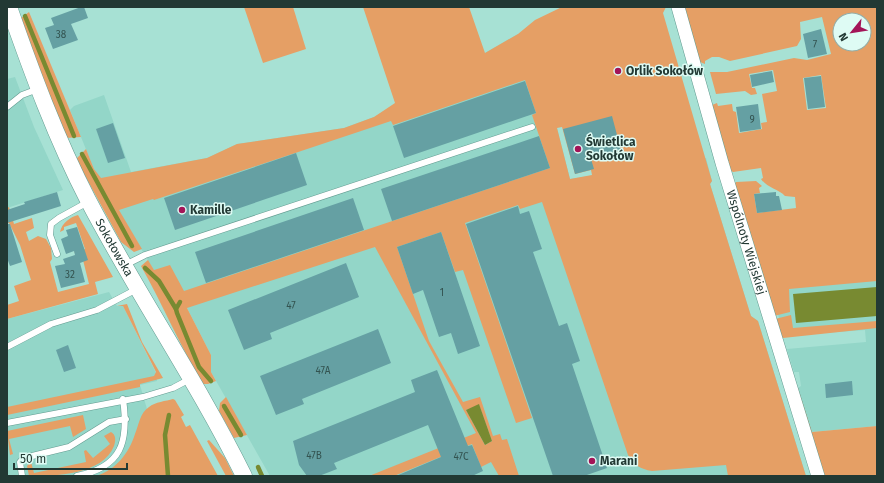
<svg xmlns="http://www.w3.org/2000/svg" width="884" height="483" font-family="'Fira Sans',sans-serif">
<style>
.built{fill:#93d6c8}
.green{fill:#e59f65;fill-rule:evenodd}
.water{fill:#788a31}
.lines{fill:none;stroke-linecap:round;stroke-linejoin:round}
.stream{stroke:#788a31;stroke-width:4.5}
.building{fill:#65a0a3}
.service-casing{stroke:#639b90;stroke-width:7}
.minor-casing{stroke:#639b90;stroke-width:14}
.tertiary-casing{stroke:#639b90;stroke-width:17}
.service{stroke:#fff;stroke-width:6}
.minor{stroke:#fff;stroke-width:13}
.tertiary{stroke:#fff;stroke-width:16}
.poi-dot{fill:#a31458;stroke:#defbf4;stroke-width:1.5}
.labels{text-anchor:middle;stroke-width:3;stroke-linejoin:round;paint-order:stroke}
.number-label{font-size:10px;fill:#335350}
.poi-label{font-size:12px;font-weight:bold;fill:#223934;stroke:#defbf4;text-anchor:start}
.street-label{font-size:12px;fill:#223934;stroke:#defbf4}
</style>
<rect width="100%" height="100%" fill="#a7e1d4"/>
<g class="built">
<polygon points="518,34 557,128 570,179 706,158 712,181 710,184 751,316 758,321 806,476 270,476 211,372 211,355 182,298 156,274 94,169 70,110 74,106 104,95 131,172 207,158 237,144 344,128 374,117"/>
<polygon points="15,77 34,127 63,190 7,208 7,79"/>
<polygon points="877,271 877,426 811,432 798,388 801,386 799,372 794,372 787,349 866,342 865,330 783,336 771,284"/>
<polygon points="109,292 117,306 123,306 156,373 157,381 140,385 147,409 208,476 7,476 7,319"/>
</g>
<g class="green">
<polygon points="244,7 293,7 306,49 263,63"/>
<path d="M363 7H469L485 53 518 34 535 20 562 7H666L663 13 712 181 710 184 751 316 758 321 806 476H728L726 465 652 471C640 469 634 465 628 455L542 202 520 209 518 205 465 223 532 418 516 423 463 270 455 272 441 232 397 247 429 341 463 402 480 397 493 436 500 434 502 440 507 439 519 476H499L491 462 481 467 472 444 394 476H369L476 433 375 247 187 308 211 355V372L216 381 208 384H203C180 346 163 305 141 266L148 260 154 270 170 265 184 291 550 168 532 115 536 113 525 80 393 125 391 121 154 200 153 199 119 210 142 249 134 252 121 242 76 159 86 149 94 169 101 178 207 158 237 144 344 128 374 117 395 103ZM562 127 575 174 591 170 592 175 570 179 557 128ZM479 405 492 441 485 445 466 410Z"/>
<path d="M684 7H877V281L789 289 790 312 774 316 734 185 736 182 756 181 762 186 759 188 760 193 754 194 757 213 796 208 795 197 785 196C778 189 767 188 761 179L763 178 761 168 733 172 730 170 712 105 717 103 718 106 732 104 733 111 736 112 739 133 762 129 761 123 767 122 762 94 777 91 773 70 749 74 752 88H755L757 94 751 95 745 91 716 94 710 72H727L794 58 807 60 831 54 822 17 800 22 801 39 797 46 730 61 719 57H712L705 61V64L700 62ZM840 20H864V44H840ZM821 75 826 108 807 110 803 78Z"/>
<polygon points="29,12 81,137 66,138 51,102 21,18"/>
<path d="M9 207 14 224 32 218 34 228 26 232 29 241 38 236 46 239 51 248 52 259 50 262 58 292 89 284 82 256 74 252 85 249 76 223 64 227V230L60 232C62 223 70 217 78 215L113 277 95 282 98 294 7 319V305L19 301 14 286 31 280 20 245 9 223H8L7 208Z"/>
<polygon points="127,304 142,342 163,378 140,384 140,387 7,415 7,407 154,376 156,372 123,306 117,306"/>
<polygon points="791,315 793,328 877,321 877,328 783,338 780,336 775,319"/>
<polygon points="798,388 812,432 877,426 877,476 824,476 796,389"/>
<polygon points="226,397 247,435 234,438 219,411 220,403"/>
<path d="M173 399 175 400 184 415 181 417 186 427 190 425 218 476H96C116 470 129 453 135 434 139 424 140 413 149 407 155 402 166 401 173 399Z"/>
<polygon points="83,415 86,429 73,437 70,426 9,439 13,454 10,455 7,431"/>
<path d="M111 432C116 435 116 440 114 446 103 475 54 476 29 476L27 466 31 462 34 473 86 462 84 451 86 450 93 458 110 444 104 436Z"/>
<polygon points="209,440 225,458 234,476 226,476 207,441"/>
</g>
<g class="water">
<polygon points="877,287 877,316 796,323 793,294"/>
<polygon points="479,404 492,441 485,445 466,410"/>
</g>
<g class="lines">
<g class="stream">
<polyline points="25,16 74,136"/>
<polyline points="82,154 132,246"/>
<polyline points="145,268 159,281 176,309"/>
<polyline points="180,302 176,309 177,313 199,367 211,381"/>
<polyline points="224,406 241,435"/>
<polyline points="258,467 262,476"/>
<polyline points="168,476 165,435 169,415"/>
</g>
</g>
<g class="building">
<polygon points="81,7 84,7 88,18 71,24 78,40 53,49 45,28 54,25 51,18"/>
<polygon points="821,29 827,54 808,58 803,34"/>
<polygon points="772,71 774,82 752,87 750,75"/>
<polygon points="821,76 825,107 808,109 804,78"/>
<polygon points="525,81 536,113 404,158 393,126"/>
<polygon points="758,104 761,129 740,132 736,107"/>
<polygon points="612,116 621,150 591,159 594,169 575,174 563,129"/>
<polygon points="113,123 125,158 108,163 96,129"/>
<polygon points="539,136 550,168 392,221 381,189"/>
<polygon points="296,153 307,185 175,230 164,198"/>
<polygon points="57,192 61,206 7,223 7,210 25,204 24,202"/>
<polygon points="776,192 776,196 779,196 782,210 757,213 754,194"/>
<polygon points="353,198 364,230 206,283 195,252"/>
<polygon points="518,206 520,214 529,211 542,249 533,252 559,326 567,323 580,361 572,364 607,468 584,476 553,476 466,224"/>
<polygon points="7,224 10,224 22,262 10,266 7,258"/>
<polygon points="77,227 88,260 80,263 85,282 61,288 55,266 65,264 63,259 75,255 74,251 66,254 61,239 68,236 66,230"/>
<polygon points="441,232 480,346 458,354 451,333 439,337 423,290 413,294 397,247"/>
<polygon points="346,263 359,297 270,333 272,339 244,350 228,310"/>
<polygon points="378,329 391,363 302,399 304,404 276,415 260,376"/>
<polygon points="68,345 76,368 64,372 56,350"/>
<polygon points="437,370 468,446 472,445 483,471 472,476 396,476 441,457 428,425 334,463 337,469 319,476 307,476 299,465 293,441 415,392 411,380"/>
<polygon points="852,381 853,395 826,398 825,384"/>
</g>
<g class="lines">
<defs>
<g id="service">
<polyline points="7,107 22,95 38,89"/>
<polyline points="57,254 50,235 51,224 59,218 88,202"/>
<polyline points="125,265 145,255 532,127"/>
<polyline points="7,347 51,324 97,310 137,289"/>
<polyline points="7,423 143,397 173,388 190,379"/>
<polyline points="22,476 20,462 24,458 69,447 109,422 126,419"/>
<path d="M77 476C122 467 129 442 123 399"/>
</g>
<g id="minor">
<path id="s1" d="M678 7 722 163 818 476"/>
</g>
<g id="tertiary">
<path id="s2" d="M9 7C32 73 56 138 88 200 137 294 197 381 244 476"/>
</g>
</defs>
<use href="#service" class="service-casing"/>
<use href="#minor" class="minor-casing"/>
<use href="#tertiary" class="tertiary-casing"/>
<use href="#service" class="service"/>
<use href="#minor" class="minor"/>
<use href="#tertiary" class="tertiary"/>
</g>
<g class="poi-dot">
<circle cx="618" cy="71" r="4"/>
<circle cx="578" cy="149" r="4"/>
<circle cx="182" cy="210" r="4"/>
<circle cx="592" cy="461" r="4"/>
</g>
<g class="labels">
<g class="number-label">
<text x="61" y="38">38</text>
<text x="815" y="48">7</text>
<text x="752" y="123">9</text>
<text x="70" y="278">32</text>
<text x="442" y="296">1</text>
<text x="291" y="309">47</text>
<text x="323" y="374">47A</text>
<text x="314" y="459">47B</text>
<text x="461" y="460">47C</text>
</g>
<g class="poi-label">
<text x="626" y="75">Orlik Sokołów</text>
<text x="586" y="146">Świetlica<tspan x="586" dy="14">Sokołów</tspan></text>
<text x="190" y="214">Kamille</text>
<text x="600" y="465">Marani</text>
</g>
<g class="street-label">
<text dy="4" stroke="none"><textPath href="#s1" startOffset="245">Wspólnoty Wiejskiej</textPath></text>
<text dy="4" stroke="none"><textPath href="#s2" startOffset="263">Sokołowska</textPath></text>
</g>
</g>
<rect width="884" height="483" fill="none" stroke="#223934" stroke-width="16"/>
<g transform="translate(852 32) rotate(240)"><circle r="19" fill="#defbf4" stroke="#93ada7"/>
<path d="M0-3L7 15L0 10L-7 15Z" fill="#a31458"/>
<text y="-6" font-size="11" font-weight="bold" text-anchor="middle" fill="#223934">N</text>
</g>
<path d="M14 463v6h113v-6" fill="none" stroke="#223934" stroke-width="2"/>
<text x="20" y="463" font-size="12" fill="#223934" stroke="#defbf4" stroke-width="3" paint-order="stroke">50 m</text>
</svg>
